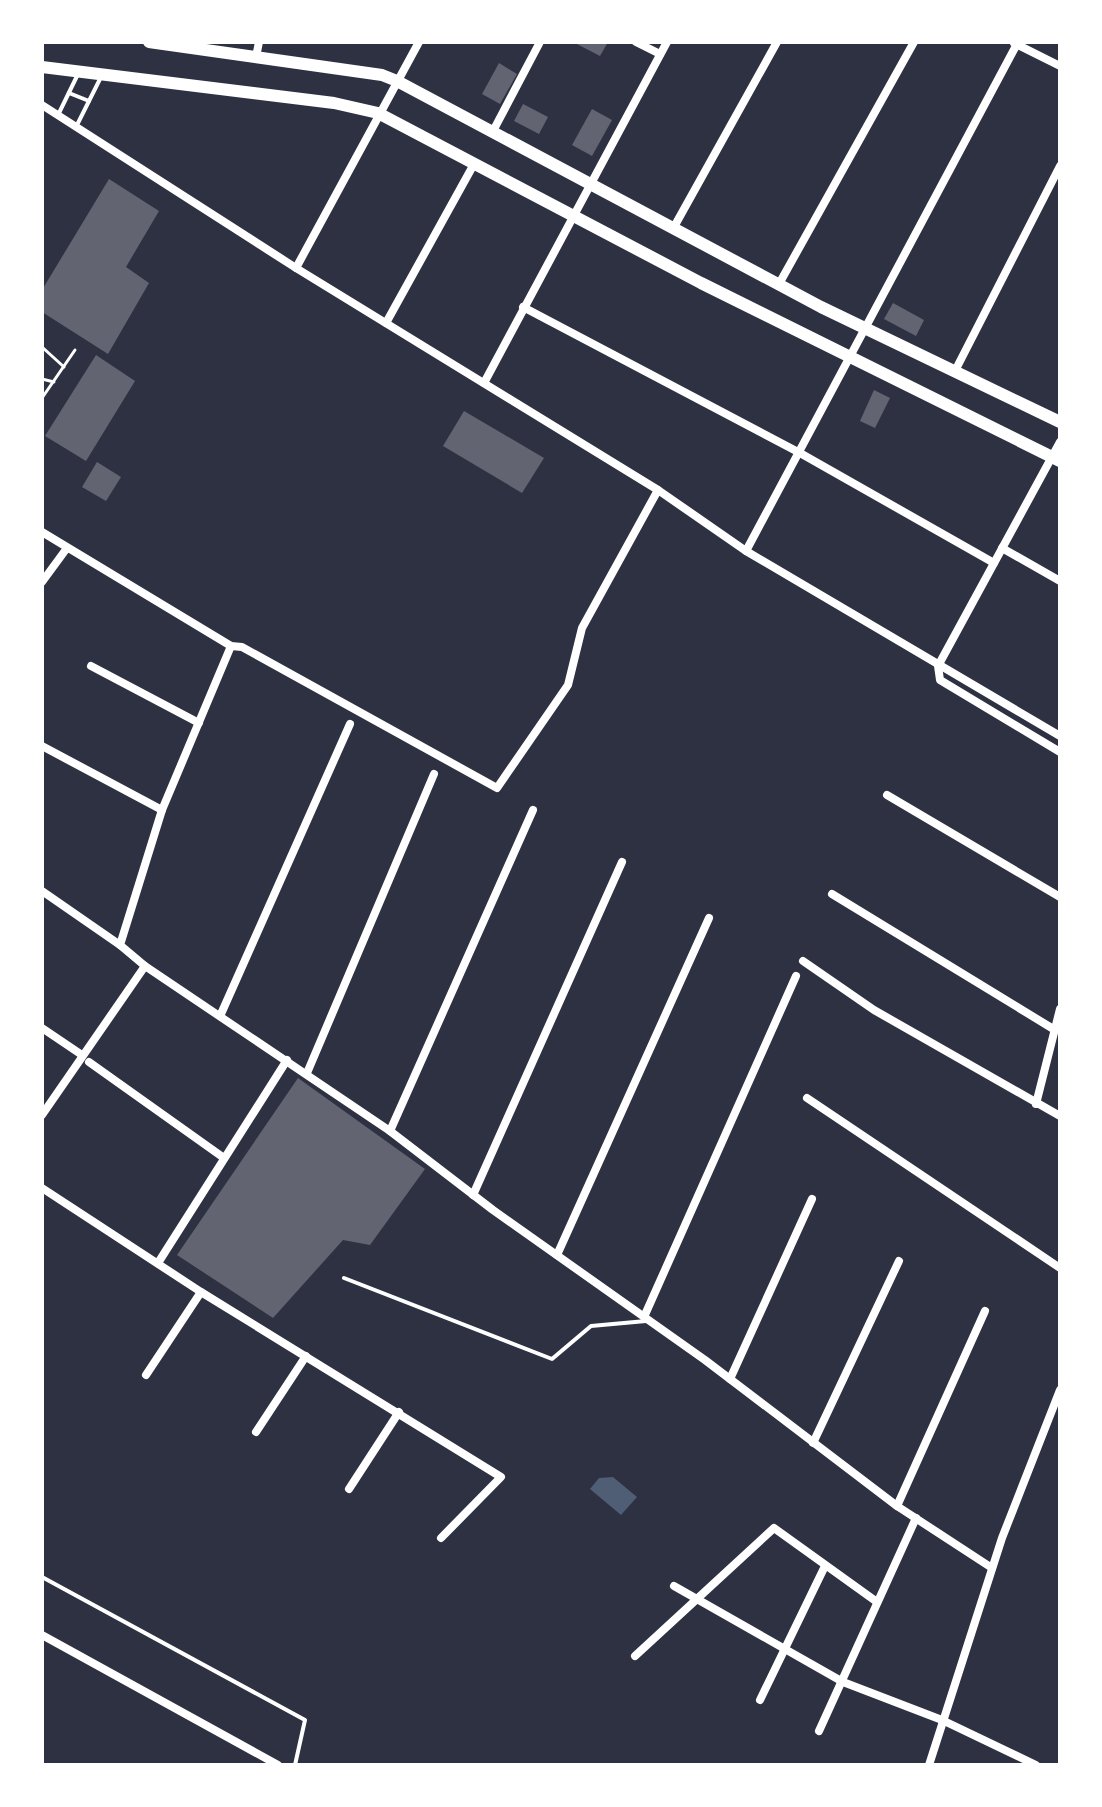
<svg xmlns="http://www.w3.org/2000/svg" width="1102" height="1807" font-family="Montserrat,sans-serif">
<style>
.water{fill:#4f5d75}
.building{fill:#626471}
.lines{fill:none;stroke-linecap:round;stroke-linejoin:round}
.path{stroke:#fff;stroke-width:3}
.service{stroke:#fff;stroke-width:4}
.minor{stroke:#fff;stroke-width:8}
.secondary{stroke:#fff;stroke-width:12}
</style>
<rect width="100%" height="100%" fill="#2d3142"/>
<polygon class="water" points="613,1477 637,1497 621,1515 590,1489 599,1478"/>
<g class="building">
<polygon points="573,42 608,42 600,56"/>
<polygon points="499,63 517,74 500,104 482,94"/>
<polygon points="523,104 548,117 539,134 514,121"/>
<polygon points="592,109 612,120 592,156 572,145"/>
<polygon points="109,179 159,211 126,267 149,283 108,354 42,312 42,290"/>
<polygon points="893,303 924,320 916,336 884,319"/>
<polygon points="96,355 135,381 86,461 45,436"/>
<polygon points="874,390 890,398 875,428 860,421"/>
<polygon points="464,411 544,458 522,493 443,446"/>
<polygon points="97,462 121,477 106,501 82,487"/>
<polygon points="298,1078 425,1169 370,1245 343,1240 273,1318 177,1255"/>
</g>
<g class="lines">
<g class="path">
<polyline points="42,347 64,367"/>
<polyline points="42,379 54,382"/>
<polyline points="42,398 75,350"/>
</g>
<g class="service">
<polyline points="69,93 89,101"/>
<polyline points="59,113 78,74"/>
<polyline points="77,125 102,75"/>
<polyline points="344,1278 552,1359 591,1326 646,1321"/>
<polyline points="42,1577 305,1720 295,1765"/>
</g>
<g class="minor">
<polyline points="636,42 660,54"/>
<polyline points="1014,43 1060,66"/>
<polyline points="256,57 259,42"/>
<polyline points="42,105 296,268 658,490 746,551 1060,736"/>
<polyline points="492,133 540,42"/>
<polyline points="674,227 777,42"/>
<polyline points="296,268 419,42"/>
<polyline points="779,284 914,42"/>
<polyline points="523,307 800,453 994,563"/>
<polyline points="386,323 474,164"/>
<polyline points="955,371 1060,166"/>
<polyline points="484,383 667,42"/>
<polyline points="1060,442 938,666 940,680 1060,752"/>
<polyline points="42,532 231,646 242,647 497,788 568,685 582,628 658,490"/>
<polyline points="1002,548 1060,581"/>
<polyline points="746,551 1017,44"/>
<polyline points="42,582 67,548"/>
<polyline points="91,666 199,723"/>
<polyline points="42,746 162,810"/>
<polyline points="887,795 1060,897"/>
<polyline points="42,891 120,945"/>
<polyline points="832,894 1055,1030"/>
<polyline points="803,961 874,1010 1060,1116"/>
<polyline points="145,966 390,1131 493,1210 705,1360 897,1506 992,1568"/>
<polyline points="221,1014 350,724"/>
<polyline points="42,1028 82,1055"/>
<polyline points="89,1062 224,1158"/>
<polyline points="307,1073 434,774"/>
<polyline points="807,1098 1060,1268"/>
<polyline points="1036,1104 1060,1009"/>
<polyline points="42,1115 145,966 120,945 162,810 231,646"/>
<polyline points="390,1131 533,810"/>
<polyline points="42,1188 201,1292 501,1477 441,1538"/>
<polyline points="473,1195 622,862"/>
<polyline points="557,1255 709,918"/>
<polyline points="158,1263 287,1060"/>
<polyline points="644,1317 796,976"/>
<polyline points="146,1375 201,1292"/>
<polyline points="730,1379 812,1199"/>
<polyline points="256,1432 306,1356"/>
<polyline points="813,1443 899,1261"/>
<polyline points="349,1489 399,1412"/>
<polyline points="897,1506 985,1311"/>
<polyline points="674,1586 843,1682 942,1720 1036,1765"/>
<polyline points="42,1635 278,1765"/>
<polyline points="635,1656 774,1528 877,1602"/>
<polyline points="760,1700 825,1566"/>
<polyline points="819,1731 916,1518"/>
<polyline points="929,1765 1002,1538 1060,1390"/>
</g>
<g class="secondary">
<polyline points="149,42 382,75 397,81 821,307 1060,422"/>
<polyline points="42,67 334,103 378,113 701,283 1060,461"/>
</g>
</g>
<rect width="1102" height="1807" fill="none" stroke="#ffffff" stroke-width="88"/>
</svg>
